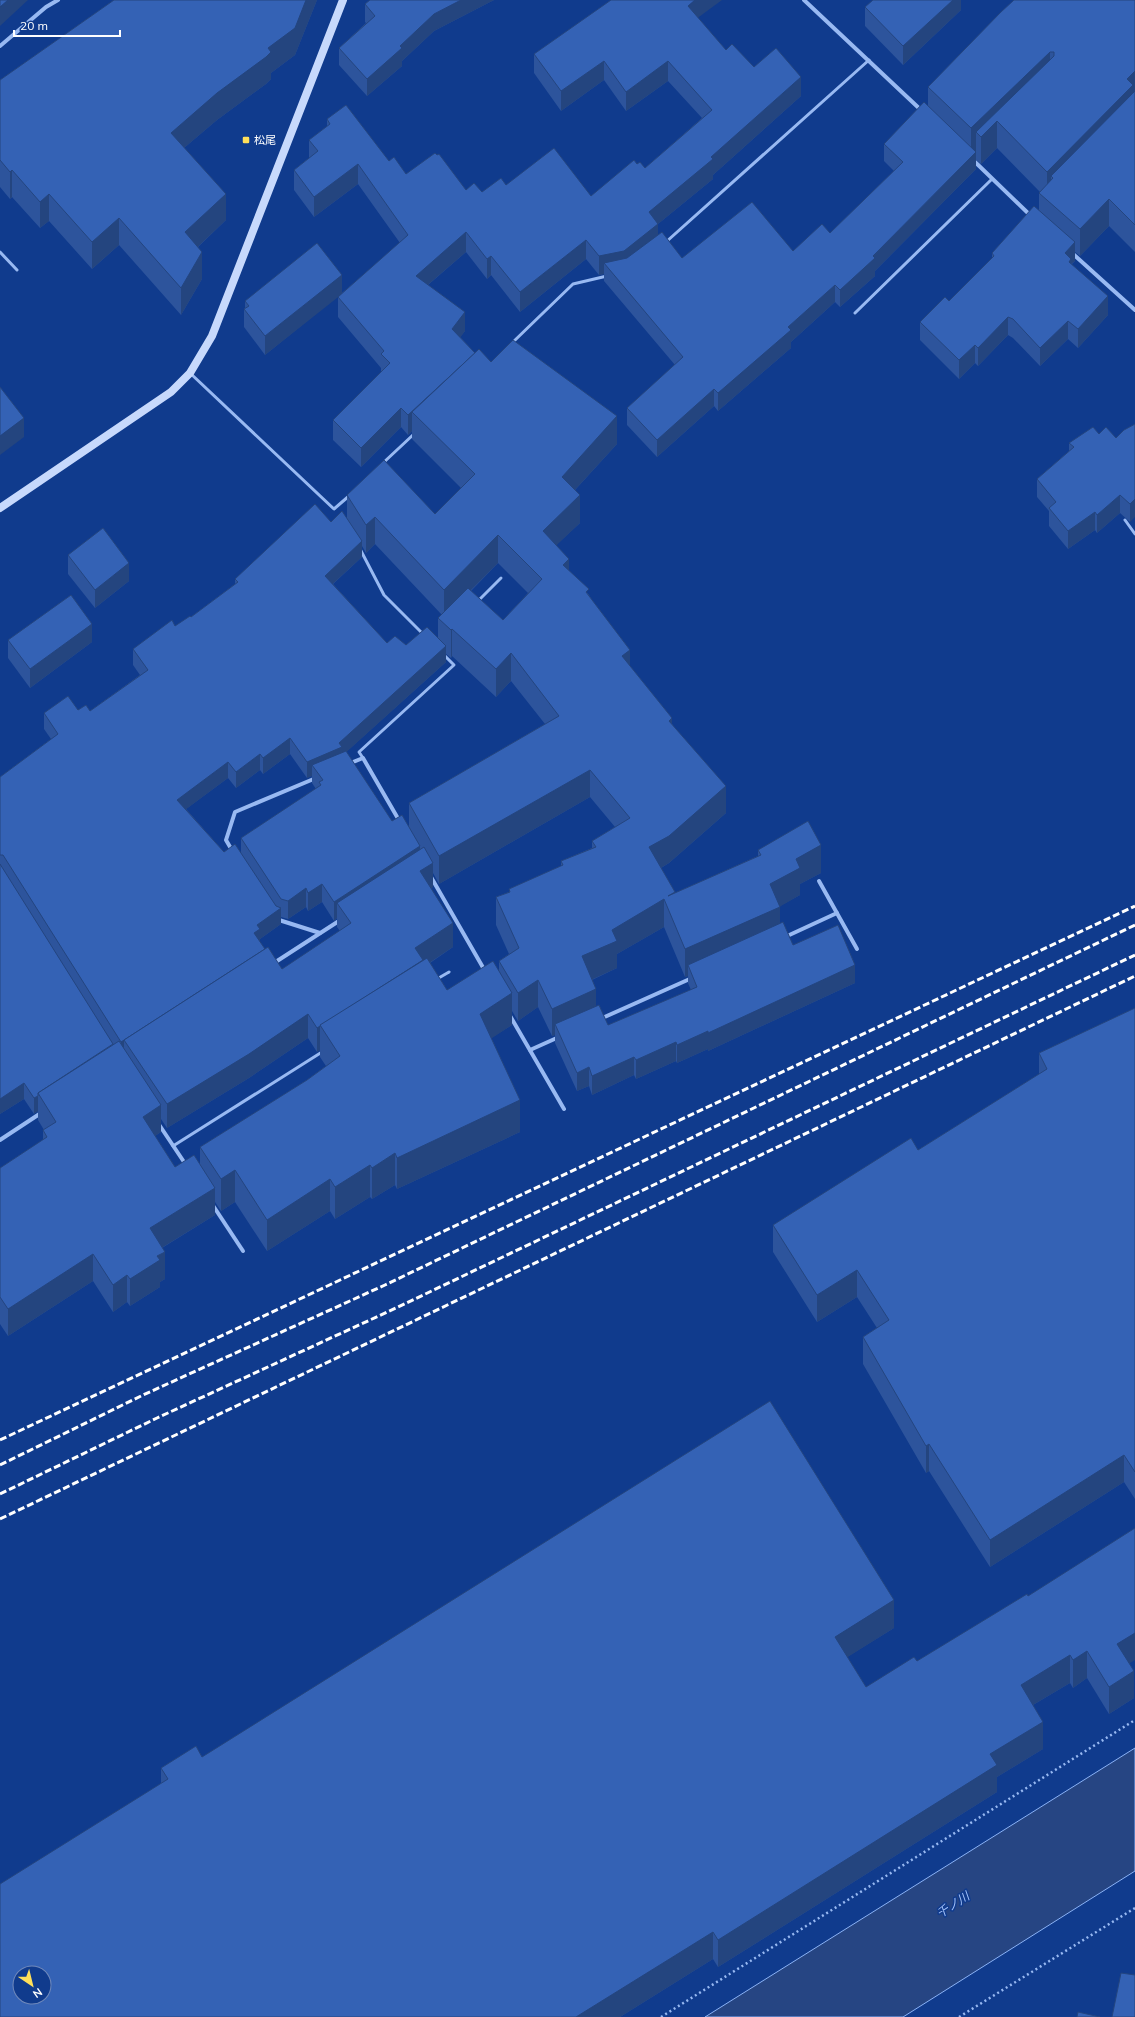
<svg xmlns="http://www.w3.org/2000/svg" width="1135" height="2017" font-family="Mulish,'Noto Sans JP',sans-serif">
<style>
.water{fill:#264583;stroke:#8ab2f6}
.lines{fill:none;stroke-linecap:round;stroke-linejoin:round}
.path{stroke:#98b9f2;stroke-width:2.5;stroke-dasharray:2 3;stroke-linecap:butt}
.lane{stroke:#98b9f2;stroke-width:3}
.street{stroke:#98b9f2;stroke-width:4}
.secondary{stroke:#c7d9fc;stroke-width:8}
.rail{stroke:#fff;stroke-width:3;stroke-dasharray:7 3;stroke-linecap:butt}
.wall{fill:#2d549c;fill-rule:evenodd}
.shaded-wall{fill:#24457f}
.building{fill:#3462b5;stroke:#24457f;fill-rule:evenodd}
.poi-dot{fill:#ffdf5a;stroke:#103b8d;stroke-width:1.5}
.labels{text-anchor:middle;stroke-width:3;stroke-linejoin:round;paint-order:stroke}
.poi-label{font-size:11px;fill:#fff;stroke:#103b8d;text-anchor:start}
.water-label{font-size:12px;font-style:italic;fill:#a4c3fa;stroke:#103b8d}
</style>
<rect width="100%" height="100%" fill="#103b8d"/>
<polygon class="water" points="1135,1748 1135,1871 903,2017 705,2017"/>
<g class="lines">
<g class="path">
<polyline points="661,2017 1135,1720"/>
<polyline points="959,2017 1135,1908"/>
</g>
<g class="lane">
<polyline points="666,242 869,60"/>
<polyline points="0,252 17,270"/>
<polyline points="855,313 992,179"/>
<polyline points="512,343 573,284 607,276"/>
<polyline points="190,373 334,509 349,496"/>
<polyline points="383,463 414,434"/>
<polyline points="1125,520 1135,534"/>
<polyline points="359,547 384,595 423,634"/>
<polyline points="477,602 501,578"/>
<polyline points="363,758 359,752 454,665 444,655"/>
<polyline points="437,979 449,972"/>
<polyline points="173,1146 322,1052"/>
</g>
<g class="street">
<polyline points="804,0 922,111"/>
<polyline points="0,46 46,7 58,0"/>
<polyline points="973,160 1031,216"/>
<polyline points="1072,253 1135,310"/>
<polyline points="348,764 363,758 400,822"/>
<polyline points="233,852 226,840 235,812 316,778"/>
<polyline points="431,877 485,971"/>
<polyline points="819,881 857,949"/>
<polyline points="277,917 279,920 320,933"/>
<polyline points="785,937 837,913"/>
<polyline points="274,963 342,919"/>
<polyline points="509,1014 564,1109"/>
<polyline points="600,1019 692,978"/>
<polyline points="530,1050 559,1037"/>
<polyline points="158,1123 186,1165"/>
<polyline points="0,1140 41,1113"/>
<polyline points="212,1204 243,1251"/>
</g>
<polyline class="secondary" points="0,508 171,392 190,373 212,336 343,0"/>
<g class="rail">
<polyline points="0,1440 1135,906"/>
<polyline points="0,1465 143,1395 385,1285 1135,925"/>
<polyline points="0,1494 157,1418 396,1308 1135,955"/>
<polyline points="0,1519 1135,976"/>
</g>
</g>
<g class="wall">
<polygon points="114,0 317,0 295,55 271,73 271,79 266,84 217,120 184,148 226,220 198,247 202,279 181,315 119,245 92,269 49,221 40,228 12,197 10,199 0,187 0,80"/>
<polygon points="370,0 494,0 434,31 402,61 402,66 367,96 339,65 339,48 366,23 365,22 365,4"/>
<polygon points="961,0 961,10 903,65 865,26 865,7"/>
<path d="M1135 0V252L1109 226 1080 256 1075 252V261L1071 265 1108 315 1078 348 1068 339 1040 366 1013 338 1008 335 978 366 975 363 959 379 920 340V322L949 301 992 258V253L1039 211V193L1040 192 997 148 981 164 976 160V169L875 271V276L840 307 835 302 791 342V348L718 411 714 406 657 457 627 425V408L675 365 604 281V274L599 275 586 259 520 312 491 275 487 279 466 252 428 285 465 331 460 337 475 353 491 362 617 444 575 490 580 523 556 545 569 571 589 595 630 666 672 724 726 813 669 863 661 868 675 893 758 856V850L821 873 800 884V895L780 906V924L793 945 855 983 708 1051V1049L677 1063 676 1061 636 1079 634 1075 592 1095 589 1086 577 1091 555 1043V1035L552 1036 538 1007 518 1021 512 1011V1025L491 1038 520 1132 397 1189 395 1185 372 1199 370 1197 335 1219 330 1211 267 1251 235 1202 221 1211 215 1202V1215L162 1248 165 1279 160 1282V1287L130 1306 127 1302 113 1312 93 1281 8 1336 0 1324V1168L43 1140V1130H44L38 1120V1111L34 1114 24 1099 0 1114V777L51 739 44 729V713L78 710 90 711 140 675 133 665V649L191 617 235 584V579L331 522 347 518V495L435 514 461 488 412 439V431L408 435 401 427 361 467 333 440V420L381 372V368L338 317V296L265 355 244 327V309L245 308V301L342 293 400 243 358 184 314 217 294 190V170L309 158V140L327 127V119L389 161 406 174 466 190 482 192 506 185 591 196 637 164 645 168 702 118 668 81 626 111 604 80 561 111 534 73V54L698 18 726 50 801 96 713 175V179L658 224V234L682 258 793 251 830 233 894 171 884 161V144L928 107V87ZM375 544 442 615 438 618V638L406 645 387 643 333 584 362 557V546L366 553ZM498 563 528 593 503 620 471 591ZM446 654 451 658 452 656 496 697 511 681 545 724 409 803V826L392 821 346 752 446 662ZM290 754 307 778 312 776V783L316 789 241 838V853L224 852 186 809 228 778 236 788 260 770 263 774ZM590 797 615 827 592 841V848L561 861V866L509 889V892L496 897V925L509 954 499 961V971L447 990 430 963 453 947 431 888 433 887V873L439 884ZM322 902 334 921 337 918V927L340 931 282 969 265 950 260 942V939L281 924V916V917L288 919 306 907 308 911ZM664 927 685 977 688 976V983L691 990 608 1025 596 1006 592 980 617 968V954ZM308 1038 317 1052 320 1050V1057L326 1066 307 1080 200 1147V1164L175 1167 155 1136 161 1132V1119L167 1128 249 1078Z"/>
<polygon points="1135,424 1130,522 1120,513 1097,533 1095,530 1068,549 1049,526 1049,511 1037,497 1037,479 1069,451 1069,443 1099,434 1116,438"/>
<polygon points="68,555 129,581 95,608 68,574"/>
<polygon points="8,640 92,642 30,688 8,658"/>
<polygon points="1135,1008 1135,1499 1124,1482 990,1567 929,1471 926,1473 863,1364 863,1337 877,1328 857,1297 817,1322 773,1252 773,1225 918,1150 1039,1074 1039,1053"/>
<polygon points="1028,1596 1130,1664 1134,1698 1109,1714 1087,1678 1073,1688 1070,1683 1033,1705 1043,1749 997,1777 997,1792 718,1967 713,1959 620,2017 0,2017 161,1783 161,1768 202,1757 894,1628 847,1657 866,1687 917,1661"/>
</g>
<g class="shaded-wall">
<polygon points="8,0 28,0 0,26 0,7"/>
<polygon points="306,0 317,0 295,55 271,73 271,79 266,84 217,120 171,159 171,133 268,48"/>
<polygon points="461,0 494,0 434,31 402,61 402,66 367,96 367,79 400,46 434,14"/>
<polygon points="695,0 722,0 688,25 688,6"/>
<polygon points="953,0 961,0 961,10 903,65 903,46"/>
<polygon points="1050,52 1050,79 997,121 997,148 981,164 981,137 976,132 976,151 971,155 971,128"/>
<polygon points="604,61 604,80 561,111 561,91"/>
<polygon points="668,61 668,81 626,111 626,92"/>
<polygon points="1135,71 1135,98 1051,176 1051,194 1047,199 1047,172 1127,79"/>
<polygon points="801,77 801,96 713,175 713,179 658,224 658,244 624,270 604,263 604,274 599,275 599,256 649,212"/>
<polygon points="976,152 976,169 875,271 875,276 840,307 840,290"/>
<polygon points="358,164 358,184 314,217 314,197"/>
<polygon points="12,170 12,197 10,199 10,172"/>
<polygon points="49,194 49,221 40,228 40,202"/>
<polygon points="226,194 226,220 185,259 185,232"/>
<polygon points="1109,199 1109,226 1080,256 1080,229"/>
<polygon points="119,218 119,245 92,269 92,242"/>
<polygon points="466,232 466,252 416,295 416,276"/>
<polygon points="586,240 586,259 520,312 520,292"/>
<polygon points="1075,242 1075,261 1071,264 1071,277 1065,253"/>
<polygon points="202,252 202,279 181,315 181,288"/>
<polygon points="491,256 491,275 487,279 487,259"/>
<polygon points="342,275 342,294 265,355 265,336"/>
<polygon points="835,285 835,302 791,342 791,348 718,411 718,393 788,327"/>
<polygon points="1108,296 1108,315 1078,348 1078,329"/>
<polygon points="465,312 465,331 452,349 452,329"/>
<polygon points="1008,317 1008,335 978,366 978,348"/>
<polygon points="1068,321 1068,339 1040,366 1040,348"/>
<polygon points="975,345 975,363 959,379 959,360"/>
<polygon points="475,353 412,412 412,431 408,435 408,415"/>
<polygon points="714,389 714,406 657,457 657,440"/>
<polygon points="401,408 401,427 361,467 361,448"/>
<polygon points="617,416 617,444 562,504 562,477"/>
<polygon points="24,418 24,437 0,455 0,436"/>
<polygon points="580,495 580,523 543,558 543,531"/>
<polygon points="1120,495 1120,513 1097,533 1097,515"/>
<polygon points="1135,499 1135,517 1130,522 1130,504"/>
<polygon points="1095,512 1095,530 1068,549 1068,531"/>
<polygon points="375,517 375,544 366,553 366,525"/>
<polygon points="498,535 498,563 444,617 444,590"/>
<polygon points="362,541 362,557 325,591 325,576"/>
<polygon points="569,559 569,586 563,565"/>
<polygon points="129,563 129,581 95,608 95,590"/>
<polygon points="92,624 92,642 30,688 30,669"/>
<polygon points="452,629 452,656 451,658 451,630"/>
<polygon points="446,646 446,662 342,756 312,765 312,776 307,778 307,762 339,743"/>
<polygon points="630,650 630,678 622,656"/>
<polygon points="511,653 511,681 496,697 496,669"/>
<polygon points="672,718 672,746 669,721"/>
<polygon points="290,738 290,754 263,774 263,758"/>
<polygon points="260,754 260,770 236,788 236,772"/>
<polygon points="228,762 228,778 177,816 177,800"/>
<polygon points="590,770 590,797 439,884 439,856"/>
<polygon points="726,786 726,813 669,863 649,875 649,847"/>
<polygon points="821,845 821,873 800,884 800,895 774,910 780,907 780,934 688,965 688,976 685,977 685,949 770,884 796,859"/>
<polygon points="420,846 420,865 337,903 337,918 334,921 334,902"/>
<polygon points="433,863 433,887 420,895 420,871"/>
<polygon points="322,884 322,902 308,911 308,893"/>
<polygon points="306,888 306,907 288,919 288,901"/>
<polygon points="664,899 664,927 617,954 617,968 582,984 582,956 612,930"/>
<polygon points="281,908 281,924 260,939 260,945 254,933 257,925"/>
<polygon points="453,923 453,947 423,967 415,948"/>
<polygon points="855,965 855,983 708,1051 708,1033"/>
<polygon points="538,980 538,1007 518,1021 518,993"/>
<polygon points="596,989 596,1017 555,1024 555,1035 552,1036 552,1009"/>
<polygon points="512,993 512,1025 480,1046 480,1014"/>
<polygon points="308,1014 308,1038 249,1078 167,1128 167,1104"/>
<polygon points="320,1026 320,1050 317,1052 317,1028"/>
<polygon points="708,1031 708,1049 677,1063 677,1045"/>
<polygon points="124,1040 124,1056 121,1058 121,1042"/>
<polygon points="676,1042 676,1061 636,1079 636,1060"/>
<polygon points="634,1057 634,1075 592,1095 592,1076"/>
<polygon points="589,1067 589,1086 577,1091 577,1073"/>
<polygon points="24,1083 24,1099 0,1114 0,1099"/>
<polygon points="38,1096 38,1111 34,1114 34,1098"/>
<polygon points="520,1100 520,1132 397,1189 397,1158"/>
<polygon points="161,1105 161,1132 143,1144 143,1117"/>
<polygon points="395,1153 395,1185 372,1199 372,1168"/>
<polygon points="370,1165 370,1197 335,1219 335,1187"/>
<polygon points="235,1170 235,1202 221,1211 221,1179"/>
<polygon points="330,1179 330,1211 267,1251 267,1220"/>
<polygon points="215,1188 215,1215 150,1255 150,1228"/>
<polygon points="165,1252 165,1279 160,1282 160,1287 130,1306 130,1279 157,1256"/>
<polygon points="93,1254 93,1281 8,1336 8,1309"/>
<polygon points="857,1270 857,1297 817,1322 817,1295"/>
<polygon points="127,1275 127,1302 113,1312 113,1285"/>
<polygon points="929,1444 929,1471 926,1473 926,1446"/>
<polygon points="1124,1455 1124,1482 990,1567 990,1540"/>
<polygon points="894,1600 894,1628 835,1665 835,1637"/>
<polygon points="1135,1633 1135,1660 1117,1671 1117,1644"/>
<polygon points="1087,1651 1087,1678 1073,1688 1073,1660"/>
<polygon points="1070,1655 1070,1683 1021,1712 1021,1685"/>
<polygon points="1134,1671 1134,1698 1109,1714 1109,1687"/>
<polygon points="1043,1722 1043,1749 997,1777 997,1792 718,1967 718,1940 990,1754"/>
<polygon points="713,1932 713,1959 620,2017 576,2017"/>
</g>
<g class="building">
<polygon points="0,0 8,0 0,7"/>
<polygon points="114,0 306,0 295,28 268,48 271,52 266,57 217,93 171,133 226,194 185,232 202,252 181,288 119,218 92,242 49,194 40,202 12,170 10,172 0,160 0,80"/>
<polygon points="370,0 461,0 434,14 400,46 402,48 367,79 339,48 375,16 365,4"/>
<polygon points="611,0 695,0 688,6 726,50 732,44 754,67 776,48 801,77 711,157 713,159 649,212 658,224 624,251 599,256 586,240 520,292 491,256 487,259 466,232 416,276 465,312 452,329 475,353 408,415 401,408 361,448 333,420 390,363 381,354 384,351 338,297 408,235 358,164 314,197 294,170 318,151 309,140 330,124 327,119 346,105 389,161 394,157 406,174 435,153 437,155 439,154 466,190 474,183 482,192 501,178 506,185 554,148 591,196 634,160 637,164 640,162 645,168 712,110 668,61 626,92 604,61 561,91 534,54"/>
<polygon points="873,0 953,0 903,46 865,7"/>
<polygon points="1014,0 1135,0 1135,71 1127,79 1133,85 1047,172 997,121 981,137 976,132 1054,56 1054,52 1050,52 971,128 928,87 1001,12"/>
<polygon points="1135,91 1135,225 1109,199 1080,229 1039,193 1053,178 1051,176"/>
<polygon points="924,102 976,152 873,256 875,258 840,290 835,285 788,327 791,330 718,393 714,389 657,440 627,408 683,357 604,263 627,258 662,232 682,258 752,202 793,251 822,224 830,233 903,162 884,144"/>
<polygon points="1034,206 1075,242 1065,253 1071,259 1069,262 1108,296 1078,329 1068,321 1040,348 1013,319 1008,317 978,348 975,345 959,360 920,322 945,297 949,301 994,256 992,253"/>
<polygon points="317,243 342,275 265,336 244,309 249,306 245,301"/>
<polygon points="513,340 617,416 562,477 580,495 543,531 569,559 563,565 589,589 586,592 630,650 622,656 672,718 669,721 726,786 669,836 649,847 675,892 668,896 761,855 758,850 808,821 821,845 796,859 800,868 770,884 780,907 685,949 664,899 612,930 617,941 582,956 596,989 552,1009 538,980 518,993 499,961 519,948 496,897 510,892 509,889 563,865 561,861 596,847 592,841 630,818 590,770 439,856 409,803 559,716 511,653 496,669 452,629 451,630 438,618 468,588 503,620 542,579 498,535 444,590 375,517 366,525 347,495 384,460 435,514 475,474 412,412 479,349 491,362"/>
<polygon points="0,387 24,418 0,436"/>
<polygon points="1135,424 1135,499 1130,504 1120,495 1097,515 1095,512 1068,531 1049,508 1056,502 1037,479 1074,447 1069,443 1093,427 1099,434 1106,427 1116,438 1124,430"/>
<polygon points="315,504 331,522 342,511 362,541 325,576 387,643 395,636 406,645 427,627 446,646 339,743 342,747 307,762 290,738 263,758 260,754 236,772 228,762 177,800 224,852 235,844 276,906 281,908 257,925 260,929 254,933 265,949 121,1042 3,855 0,855 0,777 58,734 44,713 68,696 78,710 86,705 90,711 148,670 133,649 172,620 175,626 190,616 191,617 238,582 235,579"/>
<polygon points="103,528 129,563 95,590 68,555"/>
<polygon points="71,595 92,624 30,669 8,640"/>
<polygon points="346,751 392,821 402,815 420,846 334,902 322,884 308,893 306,888 288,901 281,899 241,838 321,785 319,782 323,780 312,765"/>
<polygon points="424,847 433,863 420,871 453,923 415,948 423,960 317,1028 308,1014 249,1054 167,1104 124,1040 268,947 282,969 351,923 337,903"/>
<polygon points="0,864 113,1044 38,1093 38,1096 34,1098 24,1083 0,1099"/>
<polygon points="783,922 793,945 838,925 855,965 708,1033 708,1031 677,1045 676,1042 636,1060 634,1057 592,1076 589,1067 577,1073 555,1024 599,1005 608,1025 697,987 688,965"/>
<polygon points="427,958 447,990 493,961 512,993 480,1014 520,1100 397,1158 395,1153 372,1168 370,1165 335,1187 330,1179 267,1220 235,1170 221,1179 200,1147 307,1080 340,1056 320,1025"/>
<polygon points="1135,1008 1135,1472 1124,1455 990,1540 929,1444 926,1446 863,1337 889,1320 857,1270 817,1295 773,1225 911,1138 918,1150 1047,1069 1039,1053"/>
<polygon points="119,1041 161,1105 143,1117 175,1167 194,1155 215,1188 150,1228 165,1252 157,1256 160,1260 130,1279 127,1275 113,1285 93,1254 8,1309 0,1297 0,1168 47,1137 43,1130 56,1122 38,1093"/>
<path d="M770 1401 894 1600 835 1637 866 1687 914 1657 917 1661 1027 1594 1028 1596 1135 1528V1633L1117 1644 1134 1671 1109 1687 1087 1651 1073 1660 1070 1655 1021 1685 1043 1722 990 1754 997 1765 718 1940 713 1932 576 2017H0V1884L168 1779 161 1768 196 1746 202 1757ZM20 1973H44V1997H20Z"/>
<polygon points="1121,1973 1135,1975 1135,2017 1112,2017"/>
<polygon points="1078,2012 1100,2017 1077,2017"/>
</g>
<rect class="poi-dot" x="242" y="136" width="8" height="8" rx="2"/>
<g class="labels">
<g class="poi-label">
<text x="254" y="144">松尾</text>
</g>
<g class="water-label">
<text transform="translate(953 1905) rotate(-33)" y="4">千ノ川</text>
</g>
</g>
<g transform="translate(32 1985) rotate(145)"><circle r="19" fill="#103b8d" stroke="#7089bb"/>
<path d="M0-3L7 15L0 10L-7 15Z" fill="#ffdf5a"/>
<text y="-6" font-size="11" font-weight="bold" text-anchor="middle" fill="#ffffff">N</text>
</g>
<path d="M14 30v6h106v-6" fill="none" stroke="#ffffff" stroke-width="2"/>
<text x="20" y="30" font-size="12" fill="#ffffff" stroke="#103b8d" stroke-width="3" paint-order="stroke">20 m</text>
</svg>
